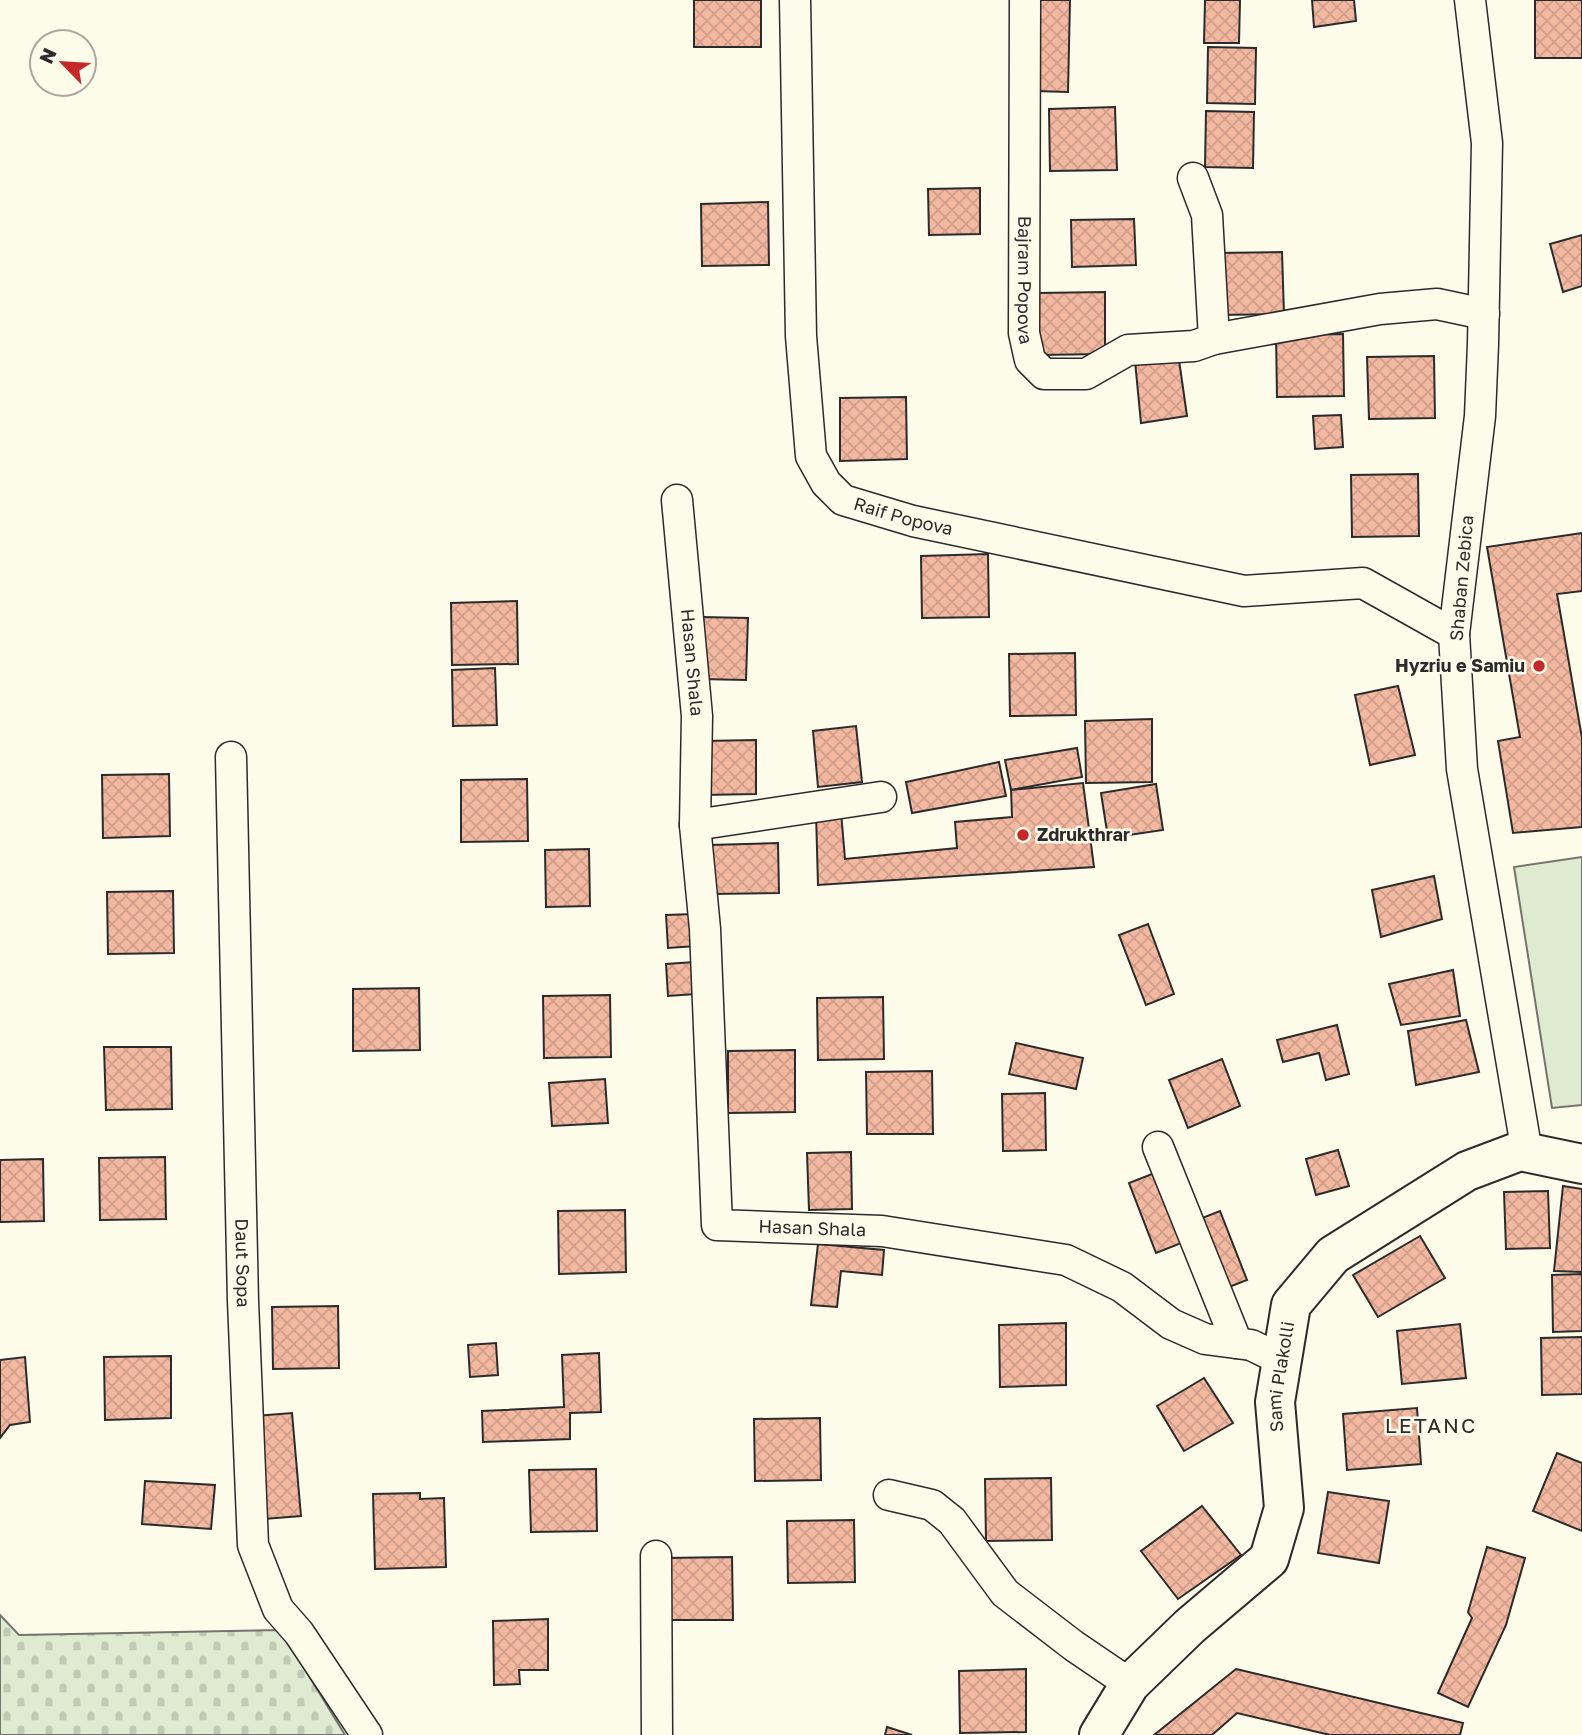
<svg xmlns="http://www.w3.org/2000/svg" width="1582" height="1735" font-family="'Golos Text',sans-serif">
<style>
.cemetery{fill:url(#cemetery-stones);stroke:#74746e;stroke-width:2}
.pitch{fill:#deebd1;stroke:#74746e;stroke-width:2}
.building{fill:url(#building-cross-hatch);stroke:#2b2b2b;stroke-width:2}
.lines{fill:none;stroke-linecap:round;stroke-linejoin:round}
.minor-casing{stroke:#2b2b2b;stroke-width:33}
.tertiary-casing{stroke:#2b2b2b;stroke-width:42}
.minor{stroke:#fdfbea;stroke-width:30}
.tertiary{stroke:#fdfbea;stroke-width:38}
.poi-dot{fill:#c62828;stroke:#fdfbea;stroke-width:2.5}
.labels{text-anchor:middle;stroke-width:5;stroke-linejoin:round;paint-order:stroke}
.street-label{font-size:18px;fill:#2b2b2b;stroke:#fdfbea}
.poi-label{font-size:18px;font-weight:bold;fill:#2b2b2b;stroke:#fdfbea;text-anchor:end}
.quarter-label{font-size:21px;letter-spacing:2px;fill:#2b2b2b;stroke:#fdfbea}
</style>
<defs>
<pattern id="cemetery-stones" width="16" height="16" patternUnits="userSpaceOnUse" patternTransform="scale(1.75)"><rect width="16" height="16" fill="#deebd1"/><path d="M2 7V4a2 2 0 0 1 4 0v3zM10 15v-3a2 2 0 0 1 4 0v3z" fill="#bfcab4"/></pattern>
<pattern id="building-cross-hatch" width="8" height="8" patternUnits="userSpaceOnUse" patternTransform="scale(1.75)"><rect width="8" height="8" fill="#f2b8a0"/><path d="M0 0l8 8M0 8l8-8" fill="none" stroke="#d09e8a"/></pattern>
</defs>
<rect width="100%" height="100%" fill="#fdfbea"/>
<polygon class="cemetery" points="0,1615 19,1635 281,1630 345,1735 0,1735"/>
<polygon class="pitch" points="1582,857 1582,1105 1552,1108 1514,867"/>
<g class="building">
<rect x="694" y="0" width="67" height="47"/>
<polygon points="1037,0 1070,0 1068,92 1035,91"/>
<polygon points="1205,0 1240,0 1239,43 1204,43"/>
<polygon points="1312,0 1354,0 1356,21 1314,27"/>
<rect x="1535" y="0" width="47" height="58"/>
<polygon points="1208,47 1256,48 1255,104 1207,103"/>
<polygon points="1115,107 1117,170 1050,171 1049,109"/>
<polygon points="1206,111 1254,112 1253,168 1205,167"/>
<polygon points="980,188 980,234 929,235 928,189"/>
<polygon points="768,202 769,265 702,266 701,204"/>
<polygon points="1134,219 1136,265 1072,267 1071,220"/>
<polygon points="1582,235 1582,286 1563,292 1550,244"/>
<polygon points="1282,252 1284,314 1217,315 1216,253"/>
<polygon points="1105,292 1105,354 1039,355 1038,293"/>
<polygon points="1343,334 1344,396 1277,397 1276,335"/>
<polygon points="1434,356 1435,418 1369,419 1367,357"/>
<polygon points="1179,360 1187,416 1141,423 1135,361"/>
<polygon points="906,397 907,459 840,461 840,398"/>
<polygon points="1341,415 1343,447 1315,449 1313,416"/>
<polygon points="1418,474 1419,536 1352,537 1351,475"/>
<polygon points="1582,533 1582,591 1557,594 1582,738 1582,827 1513,833 1498,741 1520,737 1487,547"/>
<polygon points="988,554 989,617 922,618 921,556"/>
<polygon points="517,601 518,664 452,665 451,603"/>
<polygon points="702,617 748,618 746,680 700,679"/>
<polygon points="1075,653 1076,715 1010,716 1009,654"/>
<polygon points="495,668 497,725 453,726 452,670"/>
<polygon points="1398,686 1415,755 1370,765 1355,695"/>
<polygon points="1152,719 1152,782 1086,783 1085,721"/>
<polygon points="856,726 862,782 818,787 813,731"/>
<polygon points="756,740 756,794 703,795 703,741"/>
<polygon points="1077,748 1082,777 1011,790 1005,760"/>
<polygon points="999,762 1006,796 912,813 906,782"/>
<polygon points="169,774 170,836 103,838 102,775"/>
<polygon points="527,779 528,841 461,842 461,780"/>
<polygon points="1083,783 1094,867 818,885 816,813 841,812 845,859 957,848 955,822 1012,817 1011,790"/>
<polygon points="1156,784 1163,830 1108,838 1101,793"/>
<polygon points="778,843 779,893 713,894 710,845"/>
<polygon points="589,849 590,906 546,907 545,850"/>
<polygon points="1434,876 1442,919 1381,937 1372,890"/>
<polygon points="173,891 174,953 108,954 107,892"/>
<polygon points="694,914 696,946 668,948 666,915"/>
<polygon points="1148,924 1174,994 1146,1005 1119,935"/>
<polygon points="694,962 695,994 668,996 666,964"/>
<polygon points="1453,970 1460,1016 1401,1025 1389,984"/>
<polygon points="419,988 420,1050 353,1051 353,989"/>
<polygon points="610,995 611,1057 544,1058 543,996"/>
<polygon points="883,997 884,1059 818,1060 817,998"/>
<polygon points="1466,1020 1479,1072 1416,1085 1408,1031"/>
<polygon points="1337,1025 1349,1074 1326,1080 1319,1053 1283,1062 1277,1040"/>
<polygon points="1016,1043 1083,1058 1076,1089 1009,1074"/>
<polygon points="104,1047 171,1047 172,1109 106,1110"/>
<polygon points="795,1050 795,1112 728,1113 728,1051"/>
<polygon points="1222,1059 1240,1106 1188,1128 1169,1080"/>
<polygon points="932,1071 933,1134 867,1134 866,1072"/>
<polygon points="605,1079 608,1123 552,1126 549,1083"/>
<polygon points="1045,1093 1046,1150 1003,1151 1002,1094"/>
<polygon points="1338,1150 1349,1186 1316,1195 1306,1159"/>
<polygon points="851,1152 852,1209 809,1210 807,1153"/>
<polygon points="165,1157 166,1219 100,1220 99,1158"/>
<polygon points="43,1159 44,1221 0,1222 0,1160"/>
<polygon points="1157,1172 1184,1242 1156,1253 1129,1183"/>
<polygon points="1563,1186 1582,1189 1582,1272 1554,1271"/>
<polygon points="1548,1191 1550,1248 1506,1249 1504,1192"/>
<polygon points="625,1210 626,1272 559,1274 558,1211"/>
<polygon points="1220,1211 1247,1280 1219,1291 1192,1222"/>
<polygon points="1420,1236 1445,1278 1378,1317 1353,1275"/>
<polygon points="818,1244 884,1250 882,1275 841,1271 837,1307 811,1305"/>
<polygon points="1582,1274 1582,1331 1553,1332 1552,1275"/>
<polygon points="338,1306 339,1368 273,1369 272,1307"/>
<polygon points="1066,1323 1066,1385 1000,1387 999,1325"/>
<polygon points="1460,1324 1466,1378 1402,1384 1397,1331"/>
<polygon points="1582,1337 1582,1394 1542,1395 1541,1338"/>
<polygon points="496,1343 498,1375 470,1377 468,1345"/>
<polygon points="599,1353 601,1412 570,1413 570,1439 483,1442 482,1411 564,1407 562,1355"/>
<polygon points="171,1356 171,1418 105,1420 104,1357"/>
<polygon points="25,1357 30,1422 10,1425 0,1438 0,1360"/>
<polygon points="1204,1378 1233,1423 1184,1451 1157,1406"/>
<polygon points="1417,1408 1421,1464 1347,1470 1343,1414"/>
<polygon points="292,1413 301,1516 264,1519 255,1416"/>
<polygon points="820,1418 821,1480 755,1481 754,1419"/>
<polygon points="1557,1453 1582,1463 1582,1531 1533,1511"/>
<polygon points="596,1469 597,1531 531,1532 529,1470"/>
<polygon points="1051,1478 1052,1540 986,1541 985,1479"/>
<polygon points="145,1481 215,1485 211,1529 142,1524"/>
<polygon points="1328,1492 1389,1501 1379,1563 1318,1553"/>
<polygon points="420,1493 420,1499 444,1498 446,1567 375,1569 373,1494"/>
<polygon points="1202,1506 1241,1555 1178,1599 1141,1551"/>
<polygon points="854,1520 855,1582 788,1583 787,1521"/>
<polygon points="1487,1547 1525,1558 1506,1625 1468,1707 1438,1693 1472,1618 1468,1612"/>
<polygon points="732,1557 733,1620 666,1620 665,1558"/>
<polygon points="548,1619 548,1670 519,1670 520,1684 494,1685 493,1621"/>
<polygon points="1026,1669 1026,1732 960,1733 959,1671"/>
<polygon points="1236,1669 1463,1723 1460,1735 1330,1735 1237,1713 1212,1735 1154,1735"/>
<polygon points="887,1727 912,1735 885,1735"/>
</g>
<g class="lines">
<defs>
<g id="minor">
<path id="s1" d="M795 0 801 336 811 456 826 483 843 500 913 521 1244 591 1363 583 1454 634"/>
<path id="s2" d="M1025 0 1024 333 1030 360 1044 374H1086L1128 350 1194 346 1214 339 1380 309 1437 304 1484 314"/>
<polyline points="1470,0 1487,143 1483,344 1480,416 1454,634 1462,769 1527,1153"/>
<polyline points="1193,178 1207,215 1214,339"/>
<path id="s3" d="M677 500 697 716 695 825 705 929 717 1225 882 1231 1066 1260 1122 1287 1171 1324 1205 1339 1251 1345 1282 1360"/>
<path id="s4" d="M231 757 243 1301 253 1545 278 1609 299 1633 367 1735"/>
<polyline points="695,825 881,797"/>
<polyline points="1158,1147 1237,1343"/>
<polyline points="889,1495 932,1505 952,1521 1005,1593 1074,1646 1130,1684"/>
<polyline points="656,1556 657,1735"/>
</g>
<g id="tertiary">
<path id="s5" d="M1099 1735 1130 1684 1190 1626 1269 1559 1284 1508 1275 1402 1291 1305 1333 1255 1467 1171 1520 1151 1582 1164"/>
</g>
</defs>
<use href="#minor" class="minor-casing"/>
<use href="#tertiary" class="tertiary-casing"/>
<use href="#minor" class="minor"/>
<use href="#tertiary" class="tertiary"/>
</g>
<g class="poi-dot">
<circle cx="1539" cy="666" r="7"/>
<circle cx="1023" cy="835" r="7"/>
</g>
<g class="labels">
<g class="street-label">
<text dy="6" stroke="none"><textPath href="#s2" startOffset="280">Bajram Popova</textPath></text>
<text dy="6" stroke="none"><textPath href="#s1" startOffset="574">Raif Popova</textPath></text>
<text transform="translate(1462 578) rotate(-85)" y="6">Shaban Zebica</text>
<text dy="6" stroke="none"><textPath href="#s3" startOffset="163">Hasan Shala</textPath></text>
<text dy="6" stroke="none"><textPath href="#s3" startOffset="822">Hasan Shala</textPath></text>
<text dy="6" stroke="none"><textPath href="#s4" startOffset="506">Daut Sopa</textPath></text>
<text dy="6" stroke="none"><textPath href="#s5" startOffset="432">Sami Plakolli</textPath></text>
</g>
<g class="poi-label">
<text x="1525" y="672">Hyzriu e Samiu</text>
<text x="1037" y="841" text-anchor="start">Zdrukthrar</text>
</g>
<g class="quarter-label">
<text x="1431" y="1433">LETANC</text>
</g>
</g>
<g transform="translate(63 63) rotate(295)"><circle r="33" fill="#fdfbea" stroke="#a9a89e" stroke-width="2"/>
<path d="M0-5L12 26L0 18L-12 26Z" fill="#c62828"/>
<text y="-10" font-size="19" font-weight="bold" text-anchor="middle" fill="#2b2b2b">N</text>
</g>
</svg>
